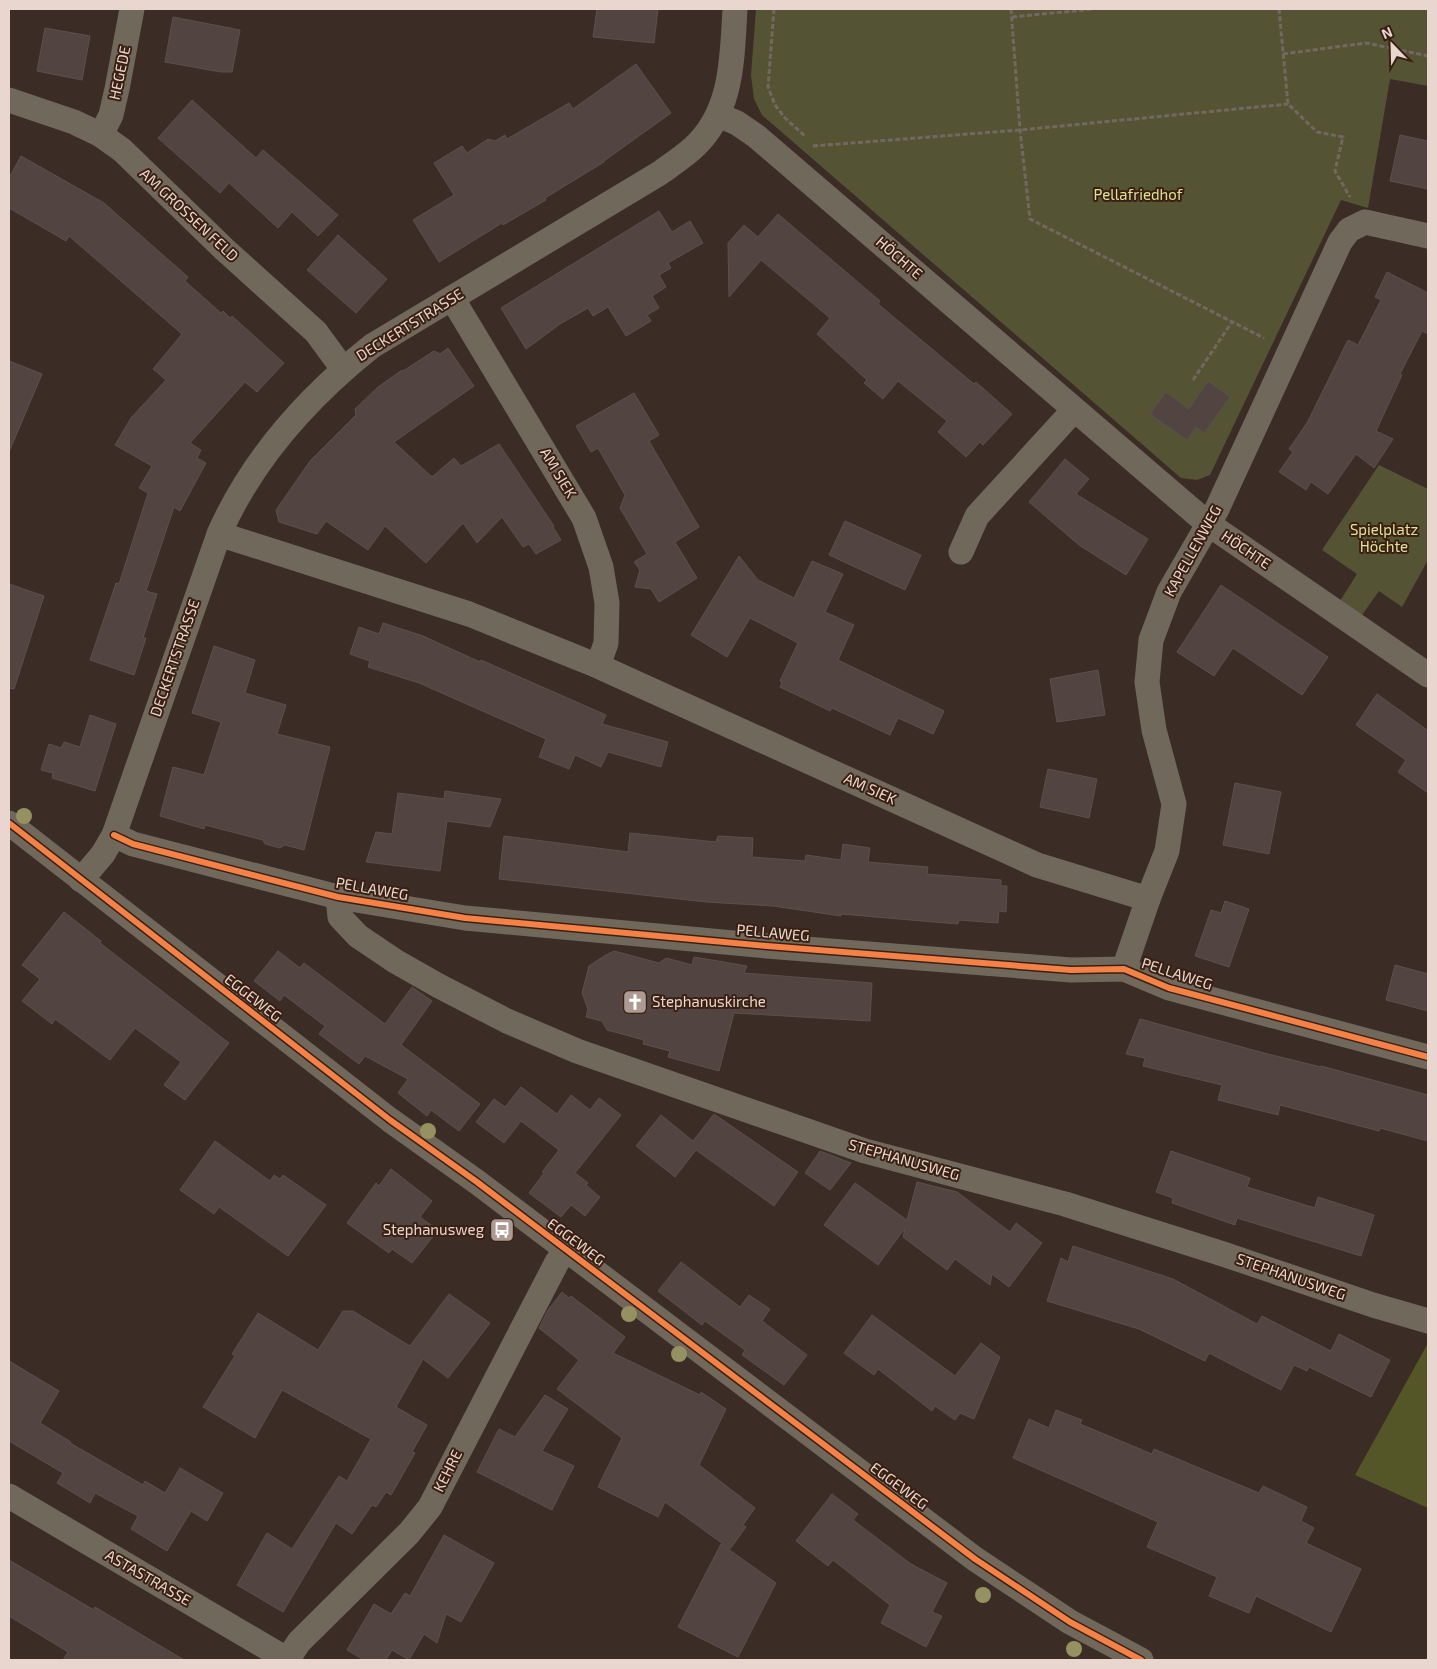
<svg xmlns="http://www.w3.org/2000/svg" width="1437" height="1669" font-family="'Exo 2',sans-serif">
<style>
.green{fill:#545435}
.forest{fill:#555627}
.building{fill:#514441;stroke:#5d4f4d}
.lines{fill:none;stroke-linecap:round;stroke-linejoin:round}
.path{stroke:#726860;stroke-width:3;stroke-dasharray:5 2.5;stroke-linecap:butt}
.minor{stroke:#71685c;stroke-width:25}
.cycleway-casing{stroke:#3a1f13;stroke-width:9}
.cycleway{stroke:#f48246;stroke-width:6}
.tree{fill:#969161}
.labels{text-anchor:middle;stroke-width:4;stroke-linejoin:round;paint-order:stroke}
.street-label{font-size:15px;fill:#e9d6ce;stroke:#3a1f13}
.park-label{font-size:15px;fill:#dfe391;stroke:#3a1f13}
.poi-label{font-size:15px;fill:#e9d6ce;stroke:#3a1f13;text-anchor:start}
</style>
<rect width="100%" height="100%" fill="#3c2c26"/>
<g class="green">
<polygon points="756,9 1428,9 1428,86 1390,79 1368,208 1341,200 1210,475 1197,480 1181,478 762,115 754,99 751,75"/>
<polygon points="1379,465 1428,489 1428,560 1402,607 1379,591 1362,615 1340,601 1357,574 1322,550"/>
</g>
<polygon class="forest" points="1428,1343 1428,1508 1355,1475"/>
<g class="building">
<polygon points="597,9 658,9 654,43 593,37"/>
<polygon points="173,17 240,30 232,72 221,72 165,62"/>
<polygon points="45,28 90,36 82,80 37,71"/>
<polygon points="636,64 671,113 604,161 604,162 545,198 546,200 503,225 502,223 439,262 413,220 454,195 434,163 462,146 467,153 488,139 495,141 505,135 507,139 569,103 573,109"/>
<polygon points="192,100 256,158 263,150 338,215 318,236 292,212 278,228 229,183 220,193 158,138"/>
<polygon points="1400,135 1428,141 1428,189 1390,181"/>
<polygon points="21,156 104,203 188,277 185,281 221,313 223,311 230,318 232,316 284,363 257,392 245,382 190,443 201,450 197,458 206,463 180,511 174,507 146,591 157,594 143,638 146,638 134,675 90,660 116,583 119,584 148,493 139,488 152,466 115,445 131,418 166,380 153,369 182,334 69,236 66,241 9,208 9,178"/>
<polygon points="659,211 672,232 690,221 703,243 668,263 671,268 659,275 666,287 652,296 659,308 647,315 651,321 626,336 608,307 593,316 588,308 560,324 526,349 501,308"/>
<polygon points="778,214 880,301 878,304 974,384 976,382 1012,414 983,445 980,442 966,457 938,432 947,421 898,381 883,399 864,383 867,380 817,334 830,318 761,260 729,297 728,243 744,225 758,237"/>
<polygon points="338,235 387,279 356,313 307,270"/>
<polygon points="1387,272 1428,293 1428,334 1422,331 1400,374 1402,375 1376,431 1393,439 1374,468 1356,454 1328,494 1311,482 1306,490 1279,472 1293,452 1289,449 1307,423 1348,340 1358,345 1381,300 1375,297"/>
<polygon points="448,348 474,386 394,442 432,477 454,458 461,466 499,444 554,526 553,527 561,540 536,554 529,544 523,547 502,517 477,543 463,523 426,563 385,526 368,550 326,521 317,534 279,522 276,510 310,461 356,415 355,409 378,387 402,370 403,371 434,351 440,354"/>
<polygon points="9,361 42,374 9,452"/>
<polygon points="1208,381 1230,397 1204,433 1196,427 1187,440 1150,414 1166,392 1189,409"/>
<polygon points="634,393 659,435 649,441 699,527 675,542 697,578 659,602 651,589 635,587 640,570 634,562 647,554 620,508 625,495 598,448 591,452 576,426"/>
<polygon points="1065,459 1089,479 1076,494 1148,539 1126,575 1079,545 1029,502"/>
<polygon points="845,521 921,555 905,590 829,555"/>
<polygon points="739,556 758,580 794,598 812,561 843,574 825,612 854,625 838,660 944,711 933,734 898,718 890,735 832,708 830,711 780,687 782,682 780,681 798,643 750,618 727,657 691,635"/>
<polygon points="9,584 44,596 14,689 9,688"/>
<polygon points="1221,585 1328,657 1302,695 1233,648 1214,676 1177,652"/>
<polygon points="383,623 423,636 480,662 481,660 606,715 602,724 668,742 661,767 608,752 601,767 575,755 569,769 539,757 546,739 419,683 368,667 370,661 350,654 359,627 379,634"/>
<polygon points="214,646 255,660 245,693 286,705 277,734 330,747 304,850 285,845 280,848 265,844 263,840 205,825 204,829 160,816 173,767 204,775 221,722 192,713"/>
<polygon points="1098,670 1105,715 1057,722 1050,679"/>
<polygon points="1377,694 1427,730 1428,728 1428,793 1398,772 1406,760 1356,725"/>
<polygon points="90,715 116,724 95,791 52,778 53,773 41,770 49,744 61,748 64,742 80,747"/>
<polygon points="1048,769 1097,779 1089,818 1040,807"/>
<polygon points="1235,783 1281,792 1269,854 1223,845"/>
<polygon points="445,791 501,799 490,827 447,821 440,871 366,862 376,832 392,834 398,793 444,799"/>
<polygon points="630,833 716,842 718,836 753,838 752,857 805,861 806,855 841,860 843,844 870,848 868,862 928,867 927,874 1001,880 1001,886 1007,886 1006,912 999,911 998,923 959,920 958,924 841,914 841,916 773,906 706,902 499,879 504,836 628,852"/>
<polygon points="1225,901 1249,909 1229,967 1195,956 1211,910 1221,913"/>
<polygon points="64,912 101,941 100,943 229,1043 185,1100 164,1085 181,1062 135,1028 110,1060 55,1019 52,1024 22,1001 40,979 22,965"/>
<polygon points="278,951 300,968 304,963 385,1024 412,987 432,1001 401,1045 480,1104 459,1131 431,1110 427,1116 398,1093 408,1079 365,1056 359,1064 319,1034 325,1026 284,995 280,1001 254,981"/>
<polygon points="614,951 659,963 666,958 692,965 694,957 747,966 744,973 872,983 870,1021 734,1013 719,1071 668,1057 670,1051 643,1044 644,1040 607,1030 602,1021 586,1017 588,1009 582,993 589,966 604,956"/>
<polygon points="1395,965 1428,974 1428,1011 1386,1000"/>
<polygon points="1140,1019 1264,1053 1321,1067 1321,1066 1428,1095 1428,1141 1380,1128 1379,1131 1280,1105 1278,1115 1218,1100 1222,1085 1143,1066 1145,1058 1126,1054"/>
<polygon points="521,1087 557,1114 571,1095 590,1110 599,1098 621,1115 575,1173 588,1183 586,1185 600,1197 585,1216 571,1205 561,1217 529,1193 544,1173 542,1172 559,1150 521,1121 504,1143 476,1122 494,1099 505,1107"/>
<polygon points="714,1114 798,1172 774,1206 696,1150 675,1177 636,1146 661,1115 693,1141"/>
<polygon points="215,1141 270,1181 274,1175 280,1179 283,1175 326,1205 288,1256 219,1207 214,1214 180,1190"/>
<polygon points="820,1151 851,1163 830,1190 805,1173"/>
<polygon points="1171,1151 1250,1178 1247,1187 1315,1208 1318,1197 1374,1215 1361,1256 1237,1218 1235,1225 1172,1203 1173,1198 1156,1192"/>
<polygon points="391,1169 432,1201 420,1217 438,1230 412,1263 392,1249 389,1253 347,1223 376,1183 379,1186"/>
<polygon points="917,1182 957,1192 1010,1232 1016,1223 1042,1243 1009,1287 992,1274 990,1285 955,1259 947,1270 903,1237 905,1228 878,1265 824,1225 855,1183 907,1220"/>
<polygon points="1073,1246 1173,1279 1257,1324 1262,1316 1331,1351 1339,1334 1390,1360 1371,1397 1309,1367 1307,1371 1294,1365 1281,1390 1209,1353 1205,1361 1139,1329 1047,1301 1061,1258 1068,1262"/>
<polygon points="681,1262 740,1307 749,1295 770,1309 762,1321 807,1355 784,1385 742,1355 745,1350 705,1321 702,1325 658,1291"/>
<polygon points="562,1292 569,1298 571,1296 625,1337 613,1353 700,1395 701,1392 726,1409 699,1465 755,1508 743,1525 746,1527 730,1549 665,1502 658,1517 598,1487 622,1438 557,1389 579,1360 539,1328 548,1310"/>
<polygon points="449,1294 490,1323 448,1378 423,1359 396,1407 427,1425 412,1452 415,1453 391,1495 386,1492 376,1507 372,1505 352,1534 336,1523 283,1612 237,1585 267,1533 292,1549 339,1476 347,1481 371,1439 282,1390 255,1438 203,1407 235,1356 232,1354 258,1313 318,1350 343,1311 353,1311 410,1346"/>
<polygon points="872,1315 955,1376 981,1343 1000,1357 974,1419 960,1413 955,1420 935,1406 932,1411 878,1369 874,1375 844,1353"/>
<polygon points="9,1361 59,1391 40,1423 71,1442 70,1443 143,1485 145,1481 165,1493 180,1468 223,1493 207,1521 191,1511 167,1551 131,1529 138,1516 95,1493 90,1503 57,1483 63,1473 9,1441"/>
<polygon points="545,1395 568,1409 542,1451 574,1466 552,1510 477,1472 499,1429 515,1437"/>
<polygon points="1056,1410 1082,1420 1080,1424 1152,1454 1154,1449 1259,1493 1263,1486 1307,1507 1301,1521 1314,1528 1306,1543 1361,1569 1331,1632 1256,1596 1249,1613 1209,1596 1217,1577 1147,1547 1158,1522 1013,1458 1029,1419 1049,1428"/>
<polygon points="832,1494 858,1514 853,1520 911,1564 947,1583 932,1612 942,1616 926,1647 881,1623 890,1605 833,1560 828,1566 796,1541"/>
<polygon points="444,1535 494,1563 461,1622 446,1614 437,1643 424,1634 409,1660 392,1650 386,1660 364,1660 347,1650 374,1604 391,1614 405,1593 410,1596"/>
<polygon points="721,1544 776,1583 738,1657 678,1627"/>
<polygon points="9,1560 94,1610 95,1607 184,1660 63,1660 68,1652 9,1616"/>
</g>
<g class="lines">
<g class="path">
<polyline points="774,9 768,87 775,105 785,118 806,137"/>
<polyline points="1011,9 1020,130 1030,219 1264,338"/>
<polyline points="1279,9 1288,104 1317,132 1343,137 1335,171 1350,197"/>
<polyline points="1012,17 1094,9"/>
<polyline points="1283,54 1366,43 1428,56"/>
<polyline points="813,146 1020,130 1288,104"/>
<polyline points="1193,380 1232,322"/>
</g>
<g class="minor">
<polyline points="9,100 74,122 101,135 122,150 224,249 316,332 343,369"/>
<polyline points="718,115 737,123 756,136 1207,523 1428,675"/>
<polyline points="101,135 111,115 117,89 132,9"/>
<polyline points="452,298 584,518 601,567 607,603 606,643 598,666"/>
<polyline points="219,534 469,614 598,666 1037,865 1148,899"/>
<polyline points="961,552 977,516 1074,410"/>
<polyline points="9,823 390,1120 477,1182 975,1559 1070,1622 1141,1660"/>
<polyline points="114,835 133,844 338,897 465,918 767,946 1071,970 1124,969 1169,988 1428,1057"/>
<path d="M81 880 103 854 114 835 219 534C252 459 308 397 372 346L660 173C671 165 683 157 693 148 733 112 732 58 735 9"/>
<polyline points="338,897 340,917 358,936 395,961 439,986 507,1021 577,1051 865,1151 1065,1204 1223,1254 1373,1305 1428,1321"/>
<polyline points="1124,969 1148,899 1167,851 1174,804 1154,730 1147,682 1151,640 1169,592 1217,509 1340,242 1349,230 1365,222 1428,236"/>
<polyline points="9,1496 288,1660"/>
<polyline points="287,1660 299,1642 409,1533 430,1507 557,1262 566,1250"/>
</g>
<defs>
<g id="cycleway">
<polyline points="9,823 390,1120 477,1182 975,1559 1070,1622 1141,1660"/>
<polyline points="114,835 133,844 338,897 465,918 767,946 1071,970 1124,969 1169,988 1428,1057"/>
</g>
</defs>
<use href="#cycleway" class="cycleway-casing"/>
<use href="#cycleway" class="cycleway"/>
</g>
<g class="tree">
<circle cx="24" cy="816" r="8"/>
<circle cx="428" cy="1131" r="8"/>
<circle cx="629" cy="1314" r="8"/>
<circle cx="679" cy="1354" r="8"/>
<circle cx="983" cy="1595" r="8"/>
<circle cx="1074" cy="1649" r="8"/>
</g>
<defs>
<symbol id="church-square" viewBox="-11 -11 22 22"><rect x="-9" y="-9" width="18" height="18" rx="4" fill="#ac9a93" stroke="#3a1f13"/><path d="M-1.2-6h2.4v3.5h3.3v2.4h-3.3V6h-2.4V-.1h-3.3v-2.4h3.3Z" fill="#fff"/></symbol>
<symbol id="bus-square" viewBox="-11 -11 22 22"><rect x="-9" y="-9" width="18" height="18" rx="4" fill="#ac9a93" stroke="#3a1f13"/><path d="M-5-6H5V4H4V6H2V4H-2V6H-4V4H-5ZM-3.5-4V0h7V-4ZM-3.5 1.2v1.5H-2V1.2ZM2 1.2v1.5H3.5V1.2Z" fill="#fff"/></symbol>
</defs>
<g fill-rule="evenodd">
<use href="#church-square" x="621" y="988" width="28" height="28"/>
<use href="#bus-square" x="488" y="1216" width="28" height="28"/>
</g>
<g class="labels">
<g class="street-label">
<text transform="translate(120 73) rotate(-78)" y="5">HEGEDE</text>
<text transform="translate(189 215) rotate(43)" y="5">AM GROSSEN FELD</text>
<text transform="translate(899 258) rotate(41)" y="5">HÖCHTE</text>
<text transform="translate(410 325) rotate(-32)" y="5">DECKERTSTRASSE</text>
<text transform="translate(558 473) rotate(59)" y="5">AM SIEK</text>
<text transform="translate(1246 550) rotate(34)" y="5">HÖCHTE</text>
<text transform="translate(1193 551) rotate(-61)" y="5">KAPELLENWEG</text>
<text transform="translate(175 658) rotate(-71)" y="5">DECKERTSTRASSE</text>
<text transform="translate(870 789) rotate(24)" y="5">AM SIEK</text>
<text transform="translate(372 889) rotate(10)" y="5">PELLAWEG</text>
<text transform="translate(773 933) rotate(5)" y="5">PELLAWEG</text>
<text transform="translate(1177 974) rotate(18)" y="5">PELLAWEG</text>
<text transform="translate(253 998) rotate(38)" y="5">EGGEWEG</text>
<text transform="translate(904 1160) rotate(16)" y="5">STEPHANUSWEG</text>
<text transform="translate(576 1242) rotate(37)" y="5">EGGEWEG</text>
<text transform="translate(1291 1277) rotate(19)" y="5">STEPHANUSWEG</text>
<text transform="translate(448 1471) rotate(-63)" y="5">KEHRE</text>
<text transform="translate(899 1486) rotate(37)" y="5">EGGEWEG</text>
<text transform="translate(148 1578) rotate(30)" y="5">ASTASTRASSE</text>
</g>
<g class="park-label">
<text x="1138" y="200">Pellafriedhof</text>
<text x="1384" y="535">Spielplatz<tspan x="1384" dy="17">Höchte</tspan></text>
</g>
<g class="poi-label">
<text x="652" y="1007">Stephanuskirche</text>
<text x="484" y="1235" text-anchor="end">Stephanusweg</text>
</g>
</g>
<rect width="1437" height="1669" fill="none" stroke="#e9d6ce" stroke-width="20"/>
<g transform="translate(1392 45) rotate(337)" stroke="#3a1f13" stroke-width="4" paint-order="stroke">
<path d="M0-4L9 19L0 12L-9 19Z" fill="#e9d6ce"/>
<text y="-8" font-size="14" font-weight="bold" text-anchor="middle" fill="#e9d6ce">N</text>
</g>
</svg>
